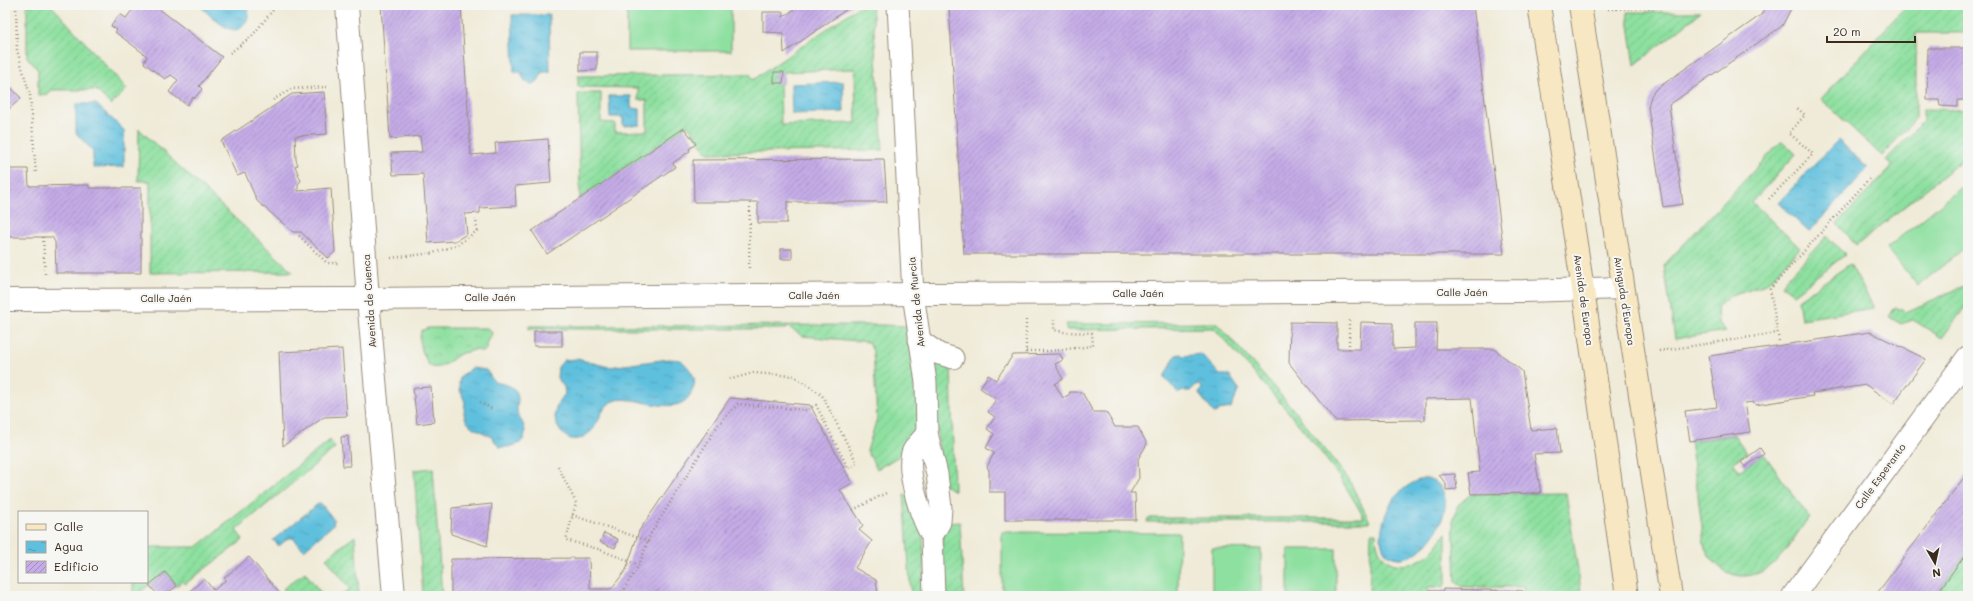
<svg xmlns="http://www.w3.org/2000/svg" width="1973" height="601" font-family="Mali,sans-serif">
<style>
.grass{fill:#8ee0a0;stroke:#64855f}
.park{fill:url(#park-crowns);stroke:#64855f}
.garden{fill:url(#garden-furrows);stroke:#64855f;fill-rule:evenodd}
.water{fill:url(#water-ripples);stroke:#4d757e}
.building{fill:url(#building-hatch)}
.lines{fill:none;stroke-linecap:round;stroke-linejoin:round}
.pedestrian-casing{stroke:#968a7b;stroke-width:23}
.minor-casing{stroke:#968a7b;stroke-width:24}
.secondary-casing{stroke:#968a7b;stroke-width:24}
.path{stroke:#968a7b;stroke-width:2.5;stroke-dasharray:1 3;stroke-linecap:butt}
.pedestrian{stroke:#fff;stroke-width:21}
.minor{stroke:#fff;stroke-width:22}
.secondary{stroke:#f7e8c3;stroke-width:22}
.labels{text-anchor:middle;stroke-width:4;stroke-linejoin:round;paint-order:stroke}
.street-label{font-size:10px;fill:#3b2a1e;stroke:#f6f6f2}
</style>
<defs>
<pattern id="park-crowns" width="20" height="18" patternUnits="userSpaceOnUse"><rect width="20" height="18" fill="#8ee0a0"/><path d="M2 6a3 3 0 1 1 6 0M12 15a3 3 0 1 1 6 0" fill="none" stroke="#7bc089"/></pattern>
<pattern id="garden-furrows" width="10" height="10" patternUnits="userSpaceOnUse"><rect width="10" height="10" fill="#8ee0a0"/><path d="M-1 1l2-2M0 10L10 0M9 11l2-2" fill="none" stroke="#7bc089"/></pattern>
<pattern id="water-ripples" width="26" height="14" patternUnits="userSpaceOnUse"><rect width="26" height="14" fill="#5fc0de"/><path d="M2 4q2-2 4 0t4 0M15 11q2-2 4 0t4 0" fill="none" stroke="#509cb3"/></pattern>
<pattern id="building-hatch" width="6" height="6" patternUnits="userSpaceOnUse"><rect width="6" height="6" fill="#c5ace7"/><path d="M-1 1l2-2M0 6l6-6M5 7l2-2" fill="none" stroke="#a18cbb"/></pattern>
</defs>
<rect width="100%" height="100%" fill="#f6f6f2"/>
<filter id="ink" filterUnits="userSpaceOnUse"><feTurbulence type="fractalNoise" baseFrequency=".025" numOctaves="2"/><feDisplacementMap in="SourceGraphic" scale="8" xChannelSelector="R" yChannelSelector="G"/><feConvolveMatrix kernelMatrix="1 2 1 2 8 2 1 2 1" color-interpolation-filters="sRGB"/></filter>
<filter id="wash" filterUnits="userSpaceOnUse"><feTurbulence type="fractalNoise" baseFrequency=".012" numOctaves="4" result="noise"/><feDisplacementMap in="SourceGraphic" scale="16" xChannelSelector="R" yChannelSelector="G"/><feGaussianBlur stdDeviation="0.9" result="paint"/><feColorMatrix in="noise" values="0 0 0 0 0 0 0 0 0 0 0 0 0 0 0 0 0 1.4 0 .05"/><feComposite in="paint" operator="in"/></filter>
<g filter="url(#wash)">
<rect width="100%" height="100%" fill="#f0ebd8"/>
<g class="grass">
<rect x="627" y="5" width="104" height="46"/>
<polygon points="1968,182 1968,245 1918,286 1887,248"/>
<polygon points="1002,532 1179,533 1178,596 1002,596"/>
<polygon points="1212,548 1261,549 1261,596 1212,596"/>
<rect x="1288" y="549" width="48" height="47"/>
</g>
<path class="park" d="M428 328H487L491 331 492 334 487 341C487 346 488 350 482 352L476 349C470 352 467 352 462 353 453 357 438 375 428 364 426 362 426 358 424 355 420 348 419 339 421 331Z"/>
<g class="garden">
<polygon points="27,5 51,5 127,89 111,105 96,90 51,90 49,94 38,95 38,70 27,57"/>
<path d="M861 5H872L883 150 708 153 688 125 580 199 578 93H601V122L615 123V132L647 131V100H638V88L578 87V76L750 74 753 80ZM855 69 856 123 781 125 780 83H783L784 72Z"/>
<polygon points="1907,5 1968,5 1968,33 1916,33 1916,118 1882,156 1821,99"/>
<polygon points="1627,12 1701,12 1635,65"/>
<polygon points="1923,109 1968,110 1968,155 1857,245 1837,224 1893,165 1886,160 1923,121"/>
<polygon points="139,129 293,272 150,273 150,181 138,181"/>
<polygon points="1782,141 1796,154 1752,202 1800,248 1766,284 1731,295 1717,307 1718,322 1726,331 1675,339 1664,265"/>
<polygon points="1827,236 1845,255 1793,294 1781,285"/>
<polygon points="1850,264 1874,308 1801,319 1798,300"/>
<polygon points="1968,284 1968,303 1942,338 1913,320 1901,324 1889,317 1895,307 1906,312"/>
<path d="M1217 323 1294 410 1349 480 1370 522H1147L1148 518H1364C1328 450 1265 387 1214 328L1066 330V324Z"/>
<polygon points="879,325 908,326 917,376 919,433 901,455 877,469 867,451 877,418 873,351 868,342 802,336 787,326 786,329 529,329 529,326"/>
<polygon points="935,356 951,363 954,491 945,485 942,476 929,364"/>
<path d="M1734 435 1747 453 1733 462 1739 471 1764 454 1809 517C1799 530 1787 552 1774 563 1750 585 1721 578 1706 550 1702 542 1703 529 1701 520 1698 493 1694 467 1690 441Z"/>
<polygon points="330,440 335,448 236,530 243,540 185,584 182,581 177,586 165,572 136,596 133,596 133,582 147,582 147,547 197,547"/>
<polygon points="433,468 442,596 423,596 414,470"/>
<polygon points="1566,493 1582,596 1523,596 1524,587 1462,587 1456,581 1453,521 1458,505 1471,494"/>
<polygon points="904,494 912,496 923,532 925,596 911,596"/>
<polygon points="960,522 964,596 939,596 943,530 946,523"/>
<path d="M1371 533H1376C1376 566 1403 573 1428 555 1435 550 1441 540 1446 533V584L1443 587H1428V596H1369Z"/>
<polygon points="355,536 359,596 340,596 350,589 326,558"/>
<polygon points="1968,551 1968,596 1935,596"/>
<polygon points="305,572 323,596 289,596 283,589"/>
</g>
<g class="water">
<path d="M246 5C253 15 244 34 230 29 224 28 204 11 201 6Z"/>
<path d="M512 15H549L550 72H542C538 88 525 88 521 72H514Z"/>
<polygon points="843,82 844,112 792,114 791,84"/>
<polygon points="609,96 631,96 631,108 640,109 640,125 623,126 623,117 610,117"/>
<polygon points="76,104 96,104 124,130 124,167 93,168 93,151 76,133"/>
<polygon points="1838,140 1868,168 1809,232 1778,203"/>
<polygon points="1181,354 1183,356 1201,354 1220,375 1229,375 1239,389 1231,408 1218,410 1218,412 1214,413 1199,394 1202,388 1200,385 1196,385 1190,391 1184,391 1178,393 1164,377 1176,355"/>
<path d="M577 359 609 367 669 359 681 360C689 368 698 377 693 389 681 422 640 395 616 400 603 403 600 419 594 428 592 431 588 434 585 436 570 447 555 430 555 415 555 406 560 400 565 394L564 387 557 378 558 367 564 360Z"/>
<path d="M472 368 486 370C489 373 492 380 495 382 501 384 510 384 515 390 520 396 517 402 517 410 517 416 521 419 523 424 531 443 514 448 499 447L492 437 472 427 467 422 464 414 465 402 460 390 459 384 460 377Z"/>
<path d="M1426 478C1471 489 1427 568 1393 557 1373 550 1383 518 1390 505 1397 492 1412 481 1426 478Z"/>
<polygon points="318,504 322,505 334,520 333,525 304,550 293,538 288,538 279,546 273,540"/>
</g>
<g id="blocks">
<g class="building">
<polygon points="136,5 154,5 222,57 199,86 202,89 194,99 193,97 187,105 169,92 178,80 171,75 165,79 144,63 147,56 115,32 117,30 111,26 120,14 126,18"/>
<polygon points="381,5 461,5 471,155 496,153 495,143 548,139 551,183 515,186 516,206 480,208 480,213 465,214 467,234 455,241 428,243 423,174 393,175 391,153 422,152 420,136 390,139"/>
<polygon points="796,5 853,5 784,53 783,33 763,32 763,12 783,12 783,17 798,7"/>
<polygon points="949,5 1473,5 1504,254 964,254"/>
<polygon points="1766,5 1793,5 1782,26 1669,105 1683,204 1663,207 1648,107 1651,96 1655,90 1761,15"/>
<polygon points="1928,48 1968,48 1968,103 1966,103 1966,100 1958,100 1958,107 1940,106 1939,100 1927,100"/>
<polygon points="580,52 597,52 597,70 580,71"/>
<polygon points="774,72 784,72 783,83 774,83"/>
<polygon points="5,81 21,98 5,113"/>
<polygon points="324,92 327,134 295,136 296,160 298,165 295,166 301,181 298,184 298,191 331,188 335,252 328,258 301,232 293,232 257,201 245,173 237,176 221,141 292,94"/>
<polygon points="684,128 696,144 689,149 690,151 673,163 675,167 547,254 532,231"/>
<polygon points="884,159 887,202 787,202 787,223 758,223 758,202 694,202 693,160"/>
<polygon points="5,169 28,169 29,186 89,185 89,188 141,188 141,273 56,273 55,242 52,237 5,237"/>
<rect x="781" y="249" width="11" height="10"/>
<polygon points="1290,322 1337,323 1337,349 1360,349 1361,322 1393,323 1393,349 1415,348 1415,323 1437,323 1436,349 1494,349 1522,371 1531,430 1557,428 1560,453 1534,454 1541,493 1471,494 1468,473 1480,472 1472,398 1425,399 1425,420 1335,421 1289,363"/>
<rect x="534" y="331" width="28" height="15"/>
<polygon points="1870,332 1926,359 1893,404 1866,385 1812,393 1813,396 1755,405 1754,402 1745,403 1750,432 1690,441 1685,411 1717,407 1709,356"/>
<polygon points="342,349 347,416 324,417 283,446 279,352"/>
<polygon points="1060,354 1063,360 1055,364 1063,379 1055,384 1063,398 1070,394 1069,392 1082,392 1093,412 1106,412 1115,427 1138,427 1147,444 1138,459 1139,478 1130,493 1135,493 1136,520 1005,520 1005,492 989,492 989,470 987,467 994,453 986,448 994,434 987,429 995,417 988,412 996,399 980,388 988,375 996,380 1013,355"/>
<polygon points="431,387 434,422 417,424 413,388"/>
<polygon points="730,398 810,405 852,483 840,490 863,525 859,530 872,541 855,568 876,580 878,594 870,596 451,596 451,559 589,558 590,589 611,589 626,570 639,531"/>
<polygon points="348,436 350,466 343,466 341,437"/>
<polygon points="1760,448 1764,454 1745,467 1741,462"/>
<polygon points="1968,472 1968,551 1935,596 1875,596"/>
<polygon points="1455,474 1457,489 1446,490 1446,484 1439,475"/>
<polygon points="492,504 487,546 451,534 452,508"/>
<polygon points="604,533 618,539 615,548 600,542"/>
<polygon points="249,557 282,596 185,595 204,579 214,590 226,580 224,578"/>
<polygon points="165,572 177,586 163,596 159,596 149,585"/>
<polygon points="1443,589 1523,591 1523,596 1430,596 1429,591 1443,591"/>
</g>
</g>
</g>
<g filter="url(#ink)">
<use href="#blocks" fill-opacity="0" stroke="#968a7b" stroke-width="1"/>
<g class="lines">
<defs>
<g id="pedestrian">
<polyline points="898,5 913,294 926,382 927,433 937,474 941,508 940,522 932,536 934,596"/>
<polyline points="919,340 939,354 953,358"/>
<path d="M927 433C923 439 914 446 912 453 906 472 921 519 932 536"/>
</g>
<g id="minor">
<polyline points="347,5 368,299 394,596"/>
<polyline points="5,300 368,299 749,295 1524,291 1623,288"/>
<polyline points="1793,596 1968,357"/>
</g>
<g id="secondary">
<polyline points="1539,5 1583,289 1627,596"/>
<polyline points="1580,5 1671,596"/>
</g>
</defs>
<use href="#pedestrian" class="pedestrian-casing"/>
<use href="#minor" class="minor-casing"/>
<use href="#secondary" class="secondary-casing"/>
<g class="path">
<polyline points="16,5 17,50 30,95 36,174"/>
<polyline points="1608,9 1675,7"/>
<polyline points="230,53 252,36 277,5"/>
<polyline points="273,100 291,89 327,87"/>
<polyline points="1769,199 1813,154 1789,133 1805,115 1796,107"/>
<polyline points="299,236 325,261 328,263 338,263"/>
<polyline points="43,237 45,274"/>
<polyline points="391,258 433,253 457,245 477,231 476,219"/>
<polyline points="749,268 750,202"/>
<polyline points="1026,320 1026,355"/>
<polyline points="1779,341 1770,289 1869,179"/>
<polyline points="1349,349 1349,319"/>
<polyline points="1026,351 1049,351 1093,346 1092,333 1064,332 1054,330 1054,320"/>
<polyline points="1659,351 1777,333"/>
<polyline points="480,402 492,409"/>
<polyline points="558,466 576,503 566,540 598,549 639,565 648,541"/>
<polyline points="853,510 888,492"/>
<polyline points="572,515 648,541 650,535 718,425 738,404 806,410 816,405 848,468 857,463 822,395 794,376 753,373 728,380"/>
<polyline points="610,596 623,591 639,565"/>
</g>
<use href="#pedestrian" class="pedestrian"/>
<use href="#minor" class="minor"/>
<use href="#secondary" class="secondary"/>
</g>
</g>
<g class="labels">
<g class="street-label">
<text x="1462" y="296">Calle Jaén</text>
<text x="1138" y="297">Calle Jaén</text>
<text x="814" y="299">Calle Jaén</text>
<text x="490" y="301">Calle Jaén</text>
<text x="166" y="302">Calle Jaén</text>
<text transform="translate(1584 300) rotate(82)" y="4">Avenida de Europa</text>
<text transform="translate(369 301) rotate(-94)" y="4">Avenida de Cuenca</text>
<text transform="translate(1625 301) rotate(81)" y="4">Avinguda d'Europa</text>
<text transform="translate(916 302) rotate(-96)" y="4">Avenida de Murcia</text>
<text transform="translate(1880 476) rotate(-54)" y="4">Calle Esperanto</text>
</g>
</g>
<rect width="1973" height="601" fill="none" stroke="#f6f6f2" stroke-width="20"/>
<rect x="18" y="511" width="130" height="72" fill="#f6f6f2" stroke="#aba49d"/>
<rect x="26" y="524" width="20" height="6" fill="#f7e8c3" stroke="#aba49d"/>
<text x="54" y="531" font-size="12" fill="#3b2a1e">Calle</text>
<rect x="26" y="541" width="20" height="12" fill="url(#water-ripples)" stroke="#aba49d"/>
<text x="54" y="551" font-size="12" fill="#3b2a1e">Agua</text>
<rect x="26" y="561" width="20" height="12" fill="url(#building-hatch)" stroke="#aba49d"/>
<text x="54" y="571" font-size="12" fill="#3b2a1e">Edificio</text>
<g transform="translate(1935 563) rotate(171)" stroke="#f6f6f2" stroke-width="3" paint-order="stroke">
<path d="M0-3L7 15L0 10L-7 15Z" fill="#3b2a1e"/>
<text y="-6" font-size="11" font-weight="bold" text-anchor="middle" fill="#3b2a1e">N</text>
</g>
<path d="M1827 36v6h88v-6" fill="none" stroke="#3b2a1e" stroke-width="2"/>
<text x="1833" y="36" font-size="12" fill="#3b2a1e" stroke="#f6f6f2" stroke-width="3" paint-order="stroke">20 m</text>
</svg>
